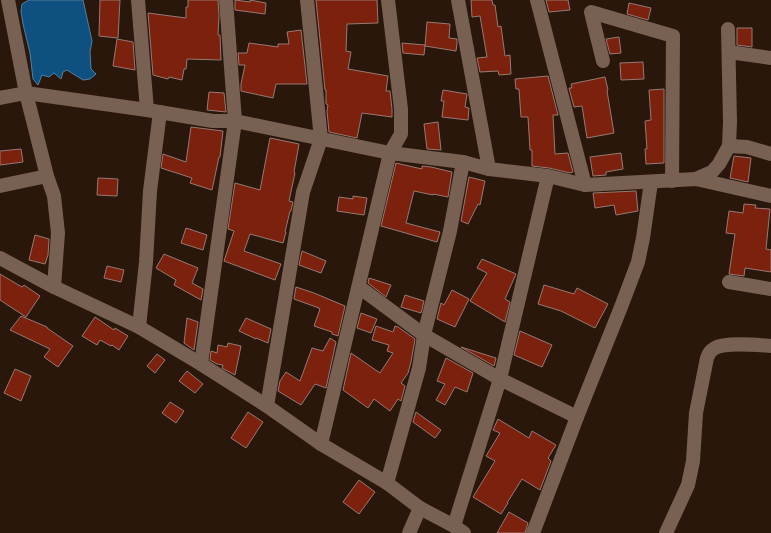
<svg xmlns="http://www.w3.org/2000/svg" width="771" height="533" font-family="Roboto,sans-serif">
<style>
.water{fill:#0e5181;stroke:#537e9d}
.building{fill:#7b210d;stroke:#967a73}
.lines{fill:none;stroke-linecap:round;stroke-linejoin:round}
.minor{stroke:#786053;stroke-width:14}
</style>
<rect width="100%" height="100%" fill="#2a170c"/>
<polygon class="water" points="29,0 83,0 92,41 90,52 91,69 96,74 90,79 83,80 67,70 63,72 61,79 54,73 49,77 42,75 38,85 33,79 30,53 23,24 21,11 22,4"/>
<g class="building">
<polygon points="100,0 120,0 118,38 99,36"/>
<polygon points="188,0 218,0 219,16 218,35 220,35 221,60 187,59 186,69 184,69 182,80 169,77 168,79 153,75 148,13 186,18 186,7 188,7"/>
<polygon points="235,0 250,2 250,0 266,3 265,14 235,10"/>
<polygon points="316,0 377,0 378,23 347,24 346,51 351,52 348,69 388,76 386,91 390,91 392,109 392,117 362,113 357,138 329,132 327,111 328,105 326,104 326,90 325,90"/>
<polygon points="471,0 492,0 493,5 495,5 498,27 501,26 505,56 510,55 511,74 499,75 498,71 480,72 477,58 487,57 480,16 472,17"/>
<polygon points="546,0 568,0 570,10 549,12"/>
<polygon points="629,3 651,8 648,20 627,14"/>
<polygon points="427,22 450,24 449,38 457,39 457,43 456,51 425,46"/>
<polygon points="737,28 752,28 752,47 737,45"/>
<polygon points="301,30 307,84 276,84 273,98 241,91 241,84 245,65 239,65 238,53 247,53 249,43 278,47 278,44 289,44 287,32"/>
<polygon points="619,37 621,53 610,54 606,39"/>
<polygon points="117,39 133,42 135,70 113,66"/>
<polygon points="402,43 425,45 424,55 403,53"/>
<polygon points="643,62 644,79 621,80 620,63"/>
<polygon points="548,76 558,115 553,115 555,154 568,153 573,172 570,173 549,168 532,166 532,150 530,150 528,117 521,117 519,89 516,89 515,79"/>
<polygon points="605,77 608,90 607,91 614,133 587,138 582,106 574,107 569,88 572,88 571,84"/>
<polygon points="664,89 664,163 646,164 645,149 647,149 645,121 651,120 649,90"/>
<polygon points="443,90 467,94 465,107 469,108 468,120 442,117 444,101 441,101"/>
<polygon points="209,92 224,93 226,112 207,110"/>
<polygon points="438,122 441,150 427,149 424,124"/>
<polygon points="191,127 223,131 220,157 219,157 212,190 190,183 192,178 161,168 163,154 186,162"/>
<polygon points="270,138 299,144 294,172 295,173 289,201 293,202 291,211 290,211 285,232 286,232 283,243 250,234 244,251 281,264 275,280 224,261 234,231 228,229 235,183 260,190"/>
<polygon points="21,149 23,162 0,165 0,151"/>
<polygon points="621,153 623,169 606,172 606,175 593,176 590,157"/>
<polygon points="734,156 751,158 748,182 730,178"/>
<polygon points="396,163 422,169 422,166 431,167 452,172 448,197 433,194 433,195 414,191 406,223 440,232 437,242 381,226"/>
<polygon points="469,177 485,181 480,205 478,204 468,224 461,221"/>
<polygon points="98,178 118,179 117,196 97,195"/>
<polygon points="636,191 638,211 616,215 614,205 595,208 593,193"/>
<polygon points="353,196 367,198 364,215 337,211 339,197 353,199"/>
<polygon points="744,204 756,205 755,208 770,209 766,249 771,250 771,272 745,268 744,276 729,274 735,234 726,233 729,211 743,213"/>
<polygon points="186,228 207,235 203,250 181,243"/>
<polygon points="35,235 49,239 48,255 45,264 29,260"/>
<polygon points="302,251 326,261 321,273 299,265"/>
<polygon points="164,254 198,268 192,283 203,289 201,300 174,285 176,280 156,268"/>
<polygon points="482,259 516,274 505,299 510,302 505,322 470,301 487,273 477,268"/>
<polygon points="107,266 124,270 121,282 104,278"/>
<polygon points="0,274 22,287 24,285 40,296 26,317 0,300"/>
<polygon points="369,278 391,285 386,297 368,283"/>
<polygon points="544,285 574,294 577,288 608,304 595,328 561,311 538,304"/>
<polygon points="296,287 314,293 345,306 338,336 332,334 332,332 314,326 320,309 319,309 319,308 294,299"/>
<polygon points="452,290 469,299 455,327 437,319 441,303 444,305"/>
<polygon points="405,295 424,301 421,313 401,307"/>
<polygon points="361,313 377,319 371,333 357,328"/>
<polygon points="21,316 47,327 47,328 73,346 58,367 44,357 50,349 10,330"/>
<polygon points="95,317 114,330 115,328 128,336 119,350 112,345 111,346 100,340 97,345 82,336"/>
<polygon points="187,318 198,322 194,350 184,343"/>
<polygon points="246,318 271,329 268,343 256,338 256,339 239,331"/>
<polygon points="376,326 393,332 395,326 398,327 415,339 411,362 408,373 401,383 405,386 401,401 398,399 390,411 374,399 368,408 343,390 351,353 380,373 393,353 387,351 389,345 372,340"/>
<polygon points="520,331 552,345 542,367 514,355"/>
<polygon points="330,338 336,342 326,388 315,384 301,405 278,391 280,381 286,372 300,381 312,348 323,351"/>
<polygon points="228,343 241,346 235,375 222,368 223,365 217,364 210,360 211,351 217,353 218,345 227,347"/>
<polygon points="461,347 496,358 494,366"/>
<polygon points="157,354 165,360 155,373 147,366"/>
<polygon points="446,358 473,373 467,392 455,387 445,405 436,400 445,384 437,381"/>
<polygon points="15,369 31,376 21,401 4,393"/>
<polygon points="187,371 203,384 195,393 179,381"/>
<polygon points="170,402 184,411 176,423 162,413"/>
<polygon points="248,412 263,422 246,448 231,438"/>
<polygon points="416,412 441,430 435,438 413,422"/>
<polygon points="498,419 529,438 532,431 556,445 548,458 551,461 540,490 522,479 507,503 508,503 501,514 473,497 495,461 486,456 500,433 493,430"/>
<polygon points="359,480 375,492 359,514 343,502"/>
<polygon points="509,512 528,523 525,533 497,533"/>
</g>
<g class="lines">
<g class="minor">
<polyline points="8,0 26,93 47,176 54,196 58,233 54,287"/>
<polyline points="138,0 147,110"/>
<polyline points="458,0 489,169"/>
<polyline points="537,0 585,185"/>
<polyline points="728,29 730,122 729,146"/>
<polyline points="729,52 771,58"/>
<polyline points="603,61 591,12 673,36 672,181"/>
<polyline points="0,98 26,93 147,110 213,121 235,121 390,153 463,162 489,169 548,176 585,185 696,179 771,196"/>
<polyline points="696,179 712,172 719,164 729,146 747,147 771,154"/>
<polyline points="0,186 47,176"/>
<polyline points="0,258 54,287 139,327 201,364 267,406 321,444 387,483 420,508 454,526 464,533"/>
<polyline points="729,282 771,289"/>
<polyline points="359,287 424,335 500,379 548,176"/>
<polyline points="139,327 146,262 150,191 160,112"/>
<polyline points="201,364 235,121 226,0"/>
<polyline points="267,406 303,192 321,139 307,0"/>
<polyline points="577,417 621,307 638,262 643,238 651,182"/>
<polyline points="321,444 390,153 401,134 401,109 388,0"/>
<polyline points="387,483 419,368 424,335 450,231 463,162"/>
<polyline points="454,526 500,379 577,417 533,533"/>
<polyline points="409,533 420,508"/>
<path d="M666 533 688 485 693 461 696 413 707 358C709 353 710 351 715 348 725 342 758 345 771 346"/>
</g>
</g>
</svg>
